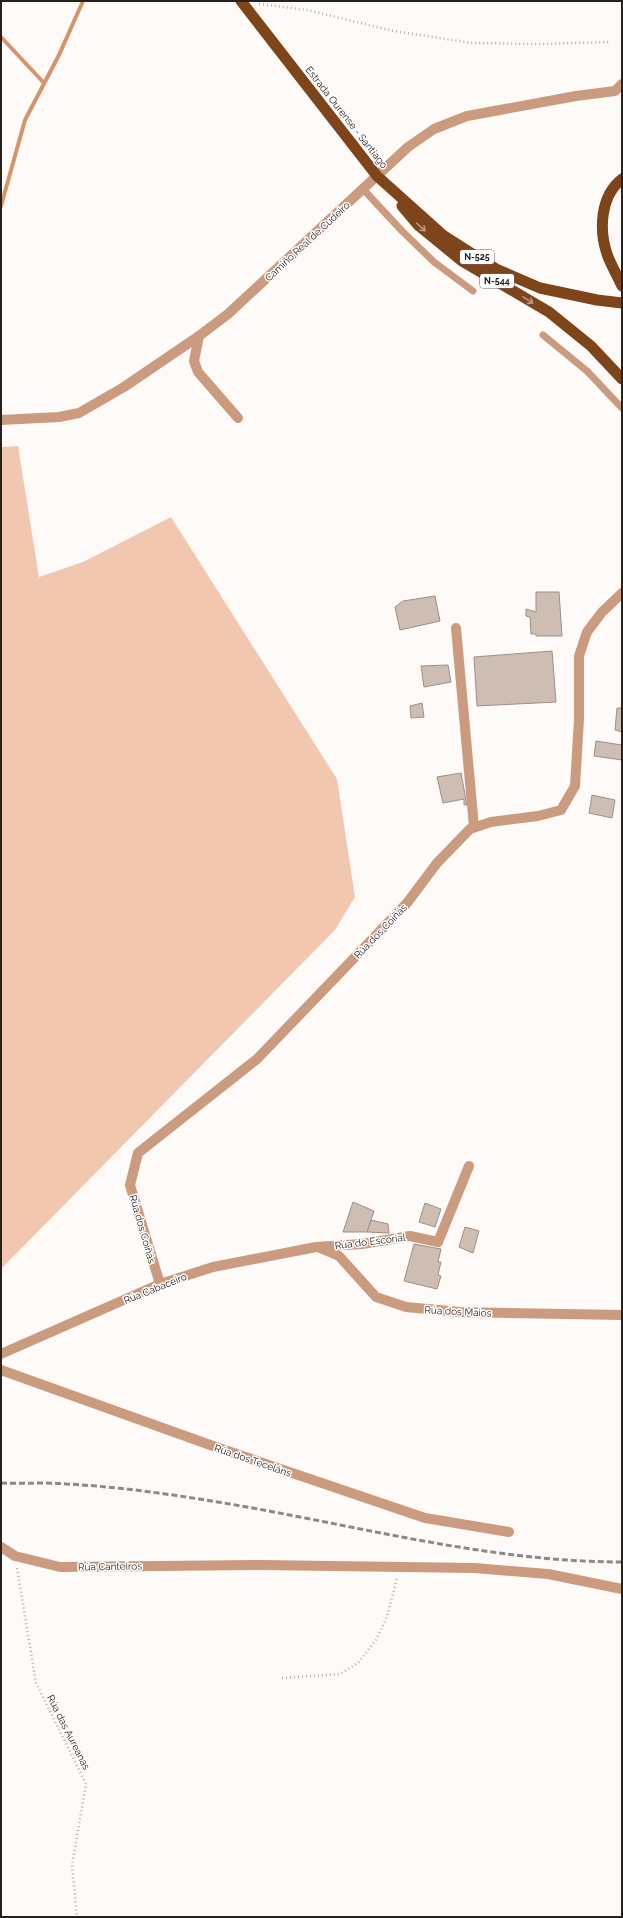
<svg xmlns="http://www.w3.org/2000/svg" width="623" height="1918" font-family="Raleway,sans-serif">
<style>
.green{fill:#f1c8af}
.lines{fill:none;stroke-linecap:round;stroke-linejoin:round}
.stream{stroke:#d4956e;stroke-width:4}
.building{fill:#cdbdb3;stroke:#9e8f86}
.path{stroke:#b3aeac;stroke-width:2.5;stroke-dasharray:1 3;stroke-linecap:butt}
.service{stroke:#ca9b7f;stroke-width:7}
.minor{stroke:#ca9b7f;stroke-width:10}
.tertiary{stroke:#ca9b7f;stroke-width:10}
.trunk{stroke:#7e441a;stroke-width:11}
.rail{stroke:#8d8885;stroke-width:3;stroke-dasharray:6 3;stroke-linecap:butt}
.oneway{stroke:#b89881}
.labels{text-anchor:middle;stroke-width:3;stroke-linejoin:round;paint-order:stroke}
.shield{fill:#fff;stroke:#686462;stroke-width:1}
.shield-label{font-size:9px;font-weight:bold;fill:#27211e}
.street-label{font-size:10px;fill:#27211e;stroke:#fff}
</style>
<rect width="100%" height="100%" fill="#fefaf8"/>
<polygon class="green" points="18,446 39,577 83,562 171,517 337,779 355,897 335,930 1,1269 1,447"/>
<g class="lines">
<g class="stream">
<polyline points="1,37 44,83"/>
<polyline points="1,206 25,120 59,55 83,1"/>
</g>
</g>
<g class="building">
<polygon points="536,592 559,592 562,636 536,636 536,634 531,634 530,617 526,616 526,609 536,612"/>
<polygon points="435,596 440,621 400,630 395,607 403,601"/>
<polygon points="552,651 556,702 477,706 474,657"/>
<polygon points="448,665 451,682 424,687 421,666"/>
<polygon points="422,703 424,717 411,718 410,706"/>
<polygon points="617,708 622,708 622,732 615,730"/>
<polygon points="596,741 622,745 622,760 594,756"/>
<polygon points="461,773 467,805 464,805 464,799 443,803 437,777"/>
<polygon points="592,795 615,800 612,818 589,813"/>
<polygon points="353,1202 374,1211 367,1232 343,1232"/>
<polygon points="425,1203 441,1209 435,1227 419,1222"/>
<polygon points="371,1220 388,1224 389,1233 367,1232"/>
<polygon points="465,1227 479,1231 473,1253 459,1247"/>
<polygon points="414,1244 441,1249 438,1262 441,1262 438,1275 441,1276 437,1289 404,1281"/>
</g>
<g class="lines">
<g class="path">
<polyline points="259,4 307,10 394,31 472,43 538,44 611,42"/>
<polyline points="17,1568 36,1683 86,1784 72,1865 77,1917"/>
<polyline points="282,1678 340,1674 358,1663 376,1640 387,1617 397,1578"/>
</g>
<g class="service">
<polyline points="363,189 402,231 434,262 473,291"/>
<polyline points="543,335 587,371 622,408"/>
</g>
<g class="minor">
<polyline points="199,336 194,361 198,372 238,418"/>
<polyline points="1,420 59,417 79,413 124,387 199,336 228,314 408,147 434,129 467,116 576,96 615,91 622,84"/>
<polyline points="456,628 474,827"/>
<polyline points="320,1248 339,1256 376,1297 406,1307 459,1312 622,1315"/>
<polyline points="160,1284 130,1185 138,1153 257,1059 407,903 437,863 470,829 491,822 538,816 561,810 575,786 579,719 579,656 587,632 602,612 622,593"/>
<polyline points="1,1354 160,1284 213,1267 316,1247 362,1244 410,1236 438,1242 469,1166"/>
<polyline points="1,1370 213,1446 425,1518 509,1532"/>
</g>
<polyline class="tertiary" points="1,1547 15,1556 60,1567 261,1565 474,1568 548,1574 622,1589"/>
<g class="trunk">
<polyline points="241,1 377,176 444,236 496,269 540,288 597,300 622,303"/>
<path d="M622 179C600 196 599 230 607 254 611 265 617 275 622 286"/>
<polyline points="402,206 418,225 462,261 549,312 591,346 622,379"/>
</g>
<path class="rail" d="M1 1483C23 1484 45 1482 67 1484 122 1487 176 1495 230 1504 358 1526 491 1562 622 1562"/>
</g>
<defs><path id="oneway-shaft" d="M-6 0H5M1.5-3L5.5 0L1.5 3" fill="none" stroke-width="1.6" stroke-linecap="round" stroke-linejoin="round"/></defs>
<g class="oneway">
<use href="#oneway-shaft" transform="translate(421 227) rotate(42)"/>
<use href="#oneway-shaft" transform="translate(528 300) rotate(32)"/>
</g>
<g class="labels">
<g class="shield">
<rect x="460" y="250" width="34" height="14" rx="3"/>
<rect x="480" y="274" width="34" height="14" rx="3"/>
</g>
<g class="shield-label">
<text x="477" y="260">N-525</text>
<text x="497" y="284">N-544</text>
</g>
<g class="street-label">
<text transform="translate(347 117) rotate(52)" y="4">Estrada Ourense - Santiago</text>
<text transform="translate(307 241) rotate(-43)" y="4">Camiño Real de Cudeiro</text>
<text transform="translate(380 931) rotate(-46)" y="4">Rúa dos Coiñás</text>
<text transform="translate(143 1229) rotate(74)" y="4">Rúa dos Coiñás</text>
<text transform="translate(370 1241) rotate(-7)" y="4">Rúa do Escorial</text>
<text transform="translate(155 1288) rotate(-22)" y="4">Rúa Cabaceiro</text>
<text transform="translate(458 1311) rotate(3)" y="4">Rúa dos Maios</text>
<text transform="translate(253 1460) rotate(19)" y="4">Rúa dos Teceláns</text>
<text transform="translate(110 1566) rotate(-1)" y="4">Rúa Canteiros</text>
<text transform="translate(69 1732) rotate(63)" y="4">Rúa das Aureanas</text>
</g>
</g>
<rect width="623" height="1918" fill="none" stroke="#27211e" stroke-width="4"/>
</svg>
